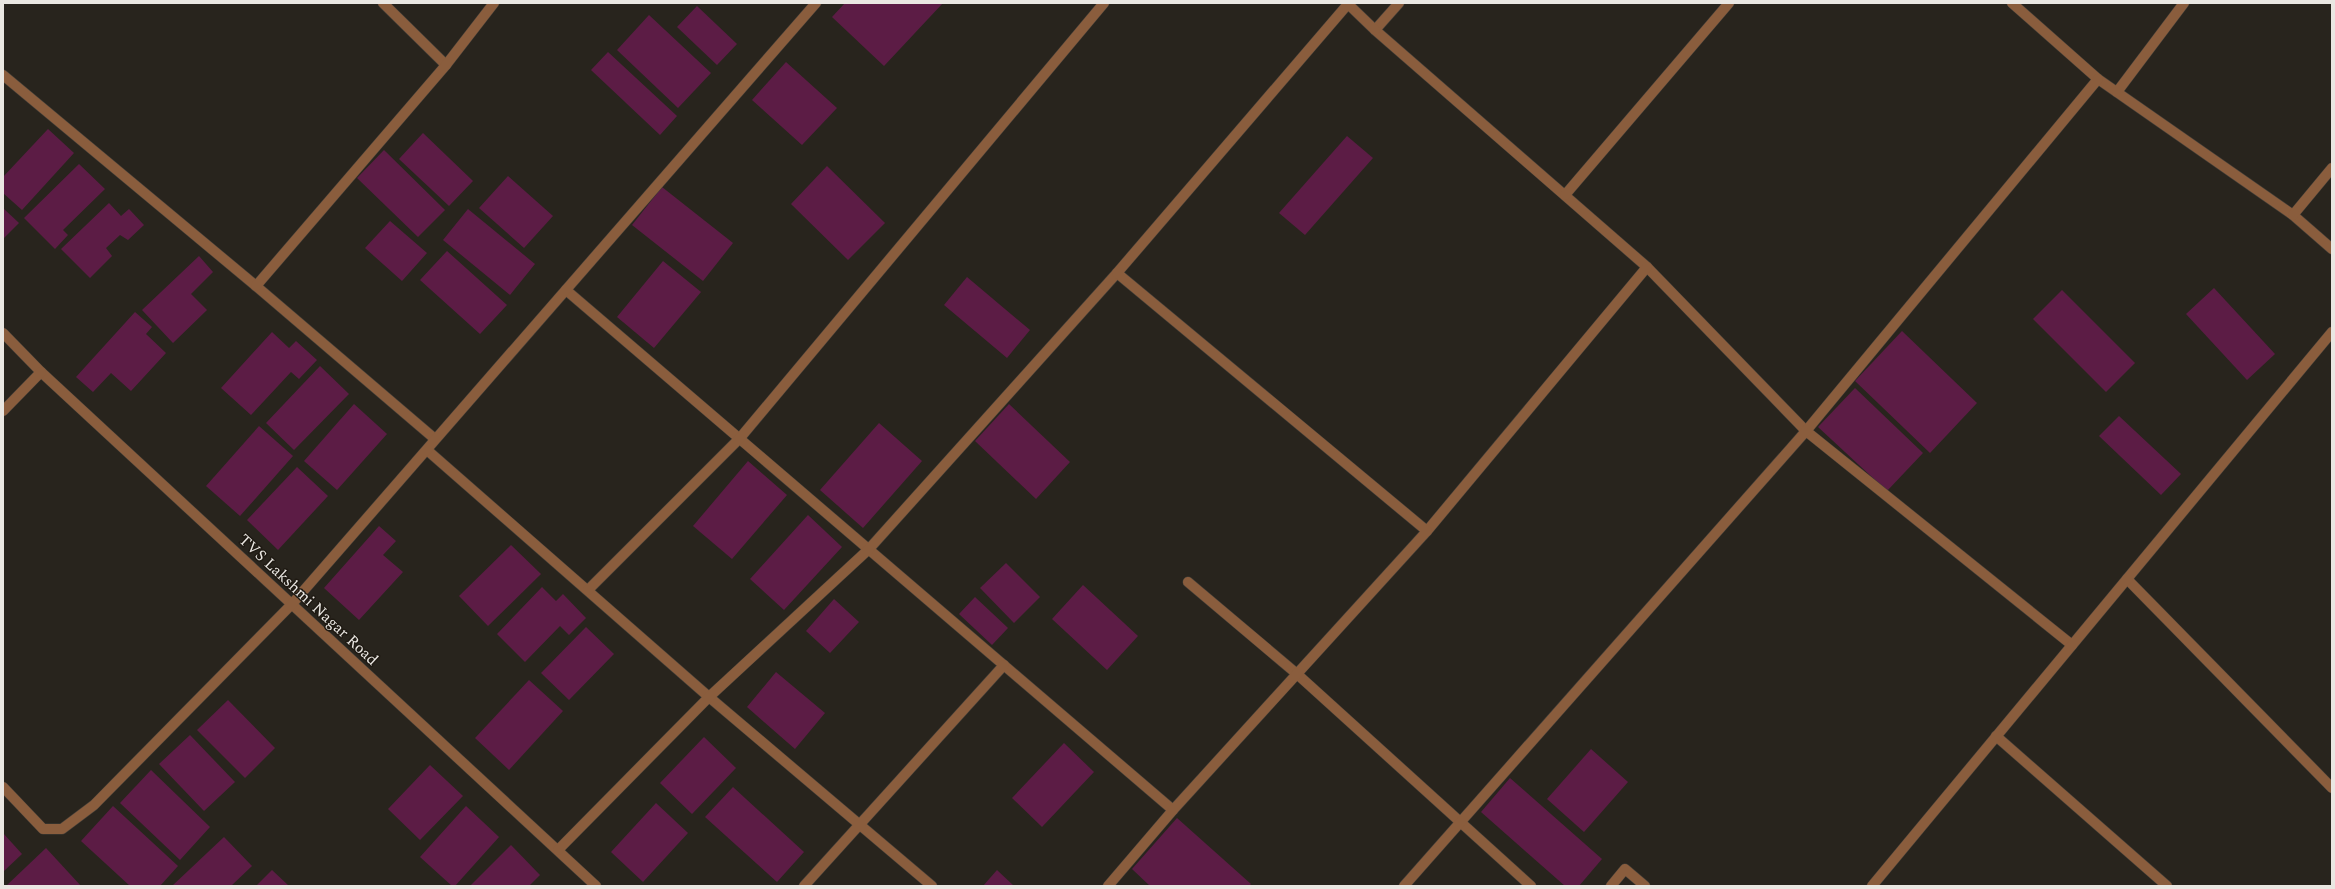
<svg xmlns="http://www.w3.org/2000/svg" width="2335" height="889" font-family="Spectral,serif">
<style>
.building{fill:#5c1c45}
.lines{fill:none;stroke-linecap:round;stroke-linejoin:round}
.street-casing{stroke:#433f39;stroke-width:11}
.street{stroke:#8a5d3d;stroke-width:10}
.labels{text-anchor:middle;stroke-width:3;stroke-linejoin:round;paint-order:stroke}
.street-label{font-size:16px;fill:#eae7e2;stroke:#1f1a13}
</style>
<rect width="100%" height="100%" fill="#28241d"/>
<g class="building">
<polygon points="845,3 943,3 884,66 832,17"/>
<polygon points="697,6 737,44 717,65 677,27"/>
<polygon points="649,15 711,73 678,108 617,50"/>
<polygon points="608,52 677,116 660,135 591,70"/>
<polygon points="786,62 837,108 802,145 752,100"/>
<polygon points="48,129 74,153 22,210 3,193 3,177"/>
<polygon points="423,133 473,181 449,206 399,159"/>
<polygon points="1347,136 1373,158 1305,235 1279,213"/>
<polygon points="384,150 445,210 418,237 357,178"/>
<polygon points="79,164 105,189 63,230 68,235 55,249 24,218"/>
<polygon points="827,166 885,223 848,260 791,204"/>
<polygon points="508,176 553,216 524,248 479,208"/>
<polygon points="662,187 733,243 703,281 632,225"/>
<polygon points="109,203 121,216 129,209 144,225 128,240 120,235 106,248 112,256 90,278 61,249"/>
<polygon points="3,208 19,223 3,239"/>
<polygon points="468,209 535,264 510,295 443,240"/>
<polygon points="390,221 427,253 402,281 365,248"/>
<polygon points="447,251 507,305 480,334 420,280"/>
<polygon points="199,256 213,272 191,294 207,310 173,343 142,310"/>
<polygon points="663,261 701,292 654,348 617,317"/>
<polygon points="967,277 1030,330 1007,358 944,305"/>
<polygon points="2214,288 2275,354 2247,380 2186,314"/>
<polygon points="2062,290 2135,363 2106,392 2033,319"/>
<polygon points="135,312 152,327 146,334 166,353 131,391 111,373 93,392 76,377"/>
<polygon points="1902,331 1977,403 1930,453 1855,381"/>
<polygon points="272,332 289,348 296,341 317,360 299,379 291,372 251,415 221,388"/>
<polygon points="320,366 349,394 294,450 266,423"/>
<polygon points="1855,388 1923,453 1887,491 1818,427"/>
<polygon points="354,404 387,434 337,490 304,461"/>
<polygon points="1009,404 1070,462 1036,499 975,441"/>
<polygon points="2119,416 2181,474 2161,495 2099,436"/>
<polygon points="879,423 922,461 863,528 820,490"/>
<polygon points="259,426 293,456 240,516 206,486"/>
<polygon points="748,461 787,495 732,559 693,526"/>
<polygon points="297,467 328,496 278,550 247,520"/>
<polygon points="808,515 842,547 784,610 750,579"/>
<polygon points="379,526 396,541 383,555 403,572 359,620 324,588"/>
<polygon points="511,545 541,574 488,626 459,596"/>
<polygon points="1006,563 1040,597 1014,623 980,588"/>
<polygon points="1083,585 1138,636 1107,670 1052,619"/>
<polygon points="542,587 556,601 563,594 586,618 569,635 560,626 525,662 497,634"/>
<polygon points="975,597 1008,628 992,645 959,614"/>
<polygon points="834,599 859,622 830,653 806,631"/>
<polygon points="586,627 614,654 569,700 541,673"/>
<polygon points="776,672 825,713 795,749 747,707"/>
<polygon points="529,680 563,711 509,770 475,738"/>
<polygon points="228,700 275,748 245,778 197,730"/>
<polygon points="190,735 235,782 204,811 159,764"/>
<polygon points="704,737 736,768 692,814 660,783"/>
<polygon points="1064,743 1094,772 1042,827 1012,798"/>
<polygon points="1591,749 1628,782 1584,832 1547,799"/>
<polygon points="430,765 463,796 420,840 388,809"/>
<polygon points="151,770 210,827 180,860 120,803"/>
<polygon points="1510,778 1602,859 1579,886 1565,886 1481,812"/>
<polygon points="733,787 804,852 777,882 705,817"/>
<polygon points="656,803 688,833 643,882 611,852"/>
<polygon points="113,806 178,866 160,886 130,886 81,841"/>
<polygon points="466,806 499,837 455,886 452,886 420,857"/>
<polygon points="1177,818 1251,884 1249,886 1150,886 1132,869"/>
<polygon points="3,833 22,854 3,872"/>
<polygon points="224,837 252,866 231,886 172,886"/>
<polygon points="511,845 540,875 529,886 470,886"/>
<polygon points="46,848 81,886 6,886"/>
<polygon points="272,870 289,886 256,886"/>
<polygon points="997,870 1014,886 983,886"/>
</g>
<g class="lines">
<defs>
<g id="street">
<polyline points="383,3 446,65"/>
<polyline points="1399,3 1375,30 1647,267 1806,431 2072,645"/>
<polyline points="2012,3 2098,79 2293,215 2332,249"/>
<polyline points="3,75 256,286 435,439"/>
<polyline points="2117,92 2184,3"/>
<polyline points="1565,195 1729,3"/>
<polyline points="2293,215 2332,168"/>
<polyline points="256,286 446,65 494,3"/>
<polyline points="566,290 1173,810"/>
<polyline points="3,333 41,372 596,886"/>
<polyline points="3,411 41,372"/>
<polyline points="427,450 709,697 932,886"/>
<polyline points="1427,531 1647,267"/>
<polyline points="2127,579 2332,788"/>
<polyline points="1188,582 1297,674 1531,886"/>
<polyline points="588,590 740,438 1104,3"/>
<polyline points="1996,736 2167,886"/>
<polyline points="3,787 43,829 62,829 94,805 292,604 816,3"/>
<polyline points="558,850 709,697 869,549 1117,273"/>
<polyline points="804,886 1004,665"/>
<polyline points="1108,886 1173,810 1427,531 1117,273 1348,4 1375,30"/>
<polyline points="1404,886 1806,431 2098,79"/>
<polyline points="1611,886 1625,869 1645,886"/>
<polyline points="1872,886 2332,332"/>
</g>
</defs>
<use href="#street" class="street-casing"/>
<use href="#street" class="street"/>
</g>
<g class="labels">
<g class="street-label">
<text transform="translate(309 599) rotate(43)" y="6">TVS Lakshmi Nagar Road</text>
</g>
</g>
<rect width="2335" height="889" fill="none" stroke="#eae7e2" stroke-width="8"/>
</svg>
